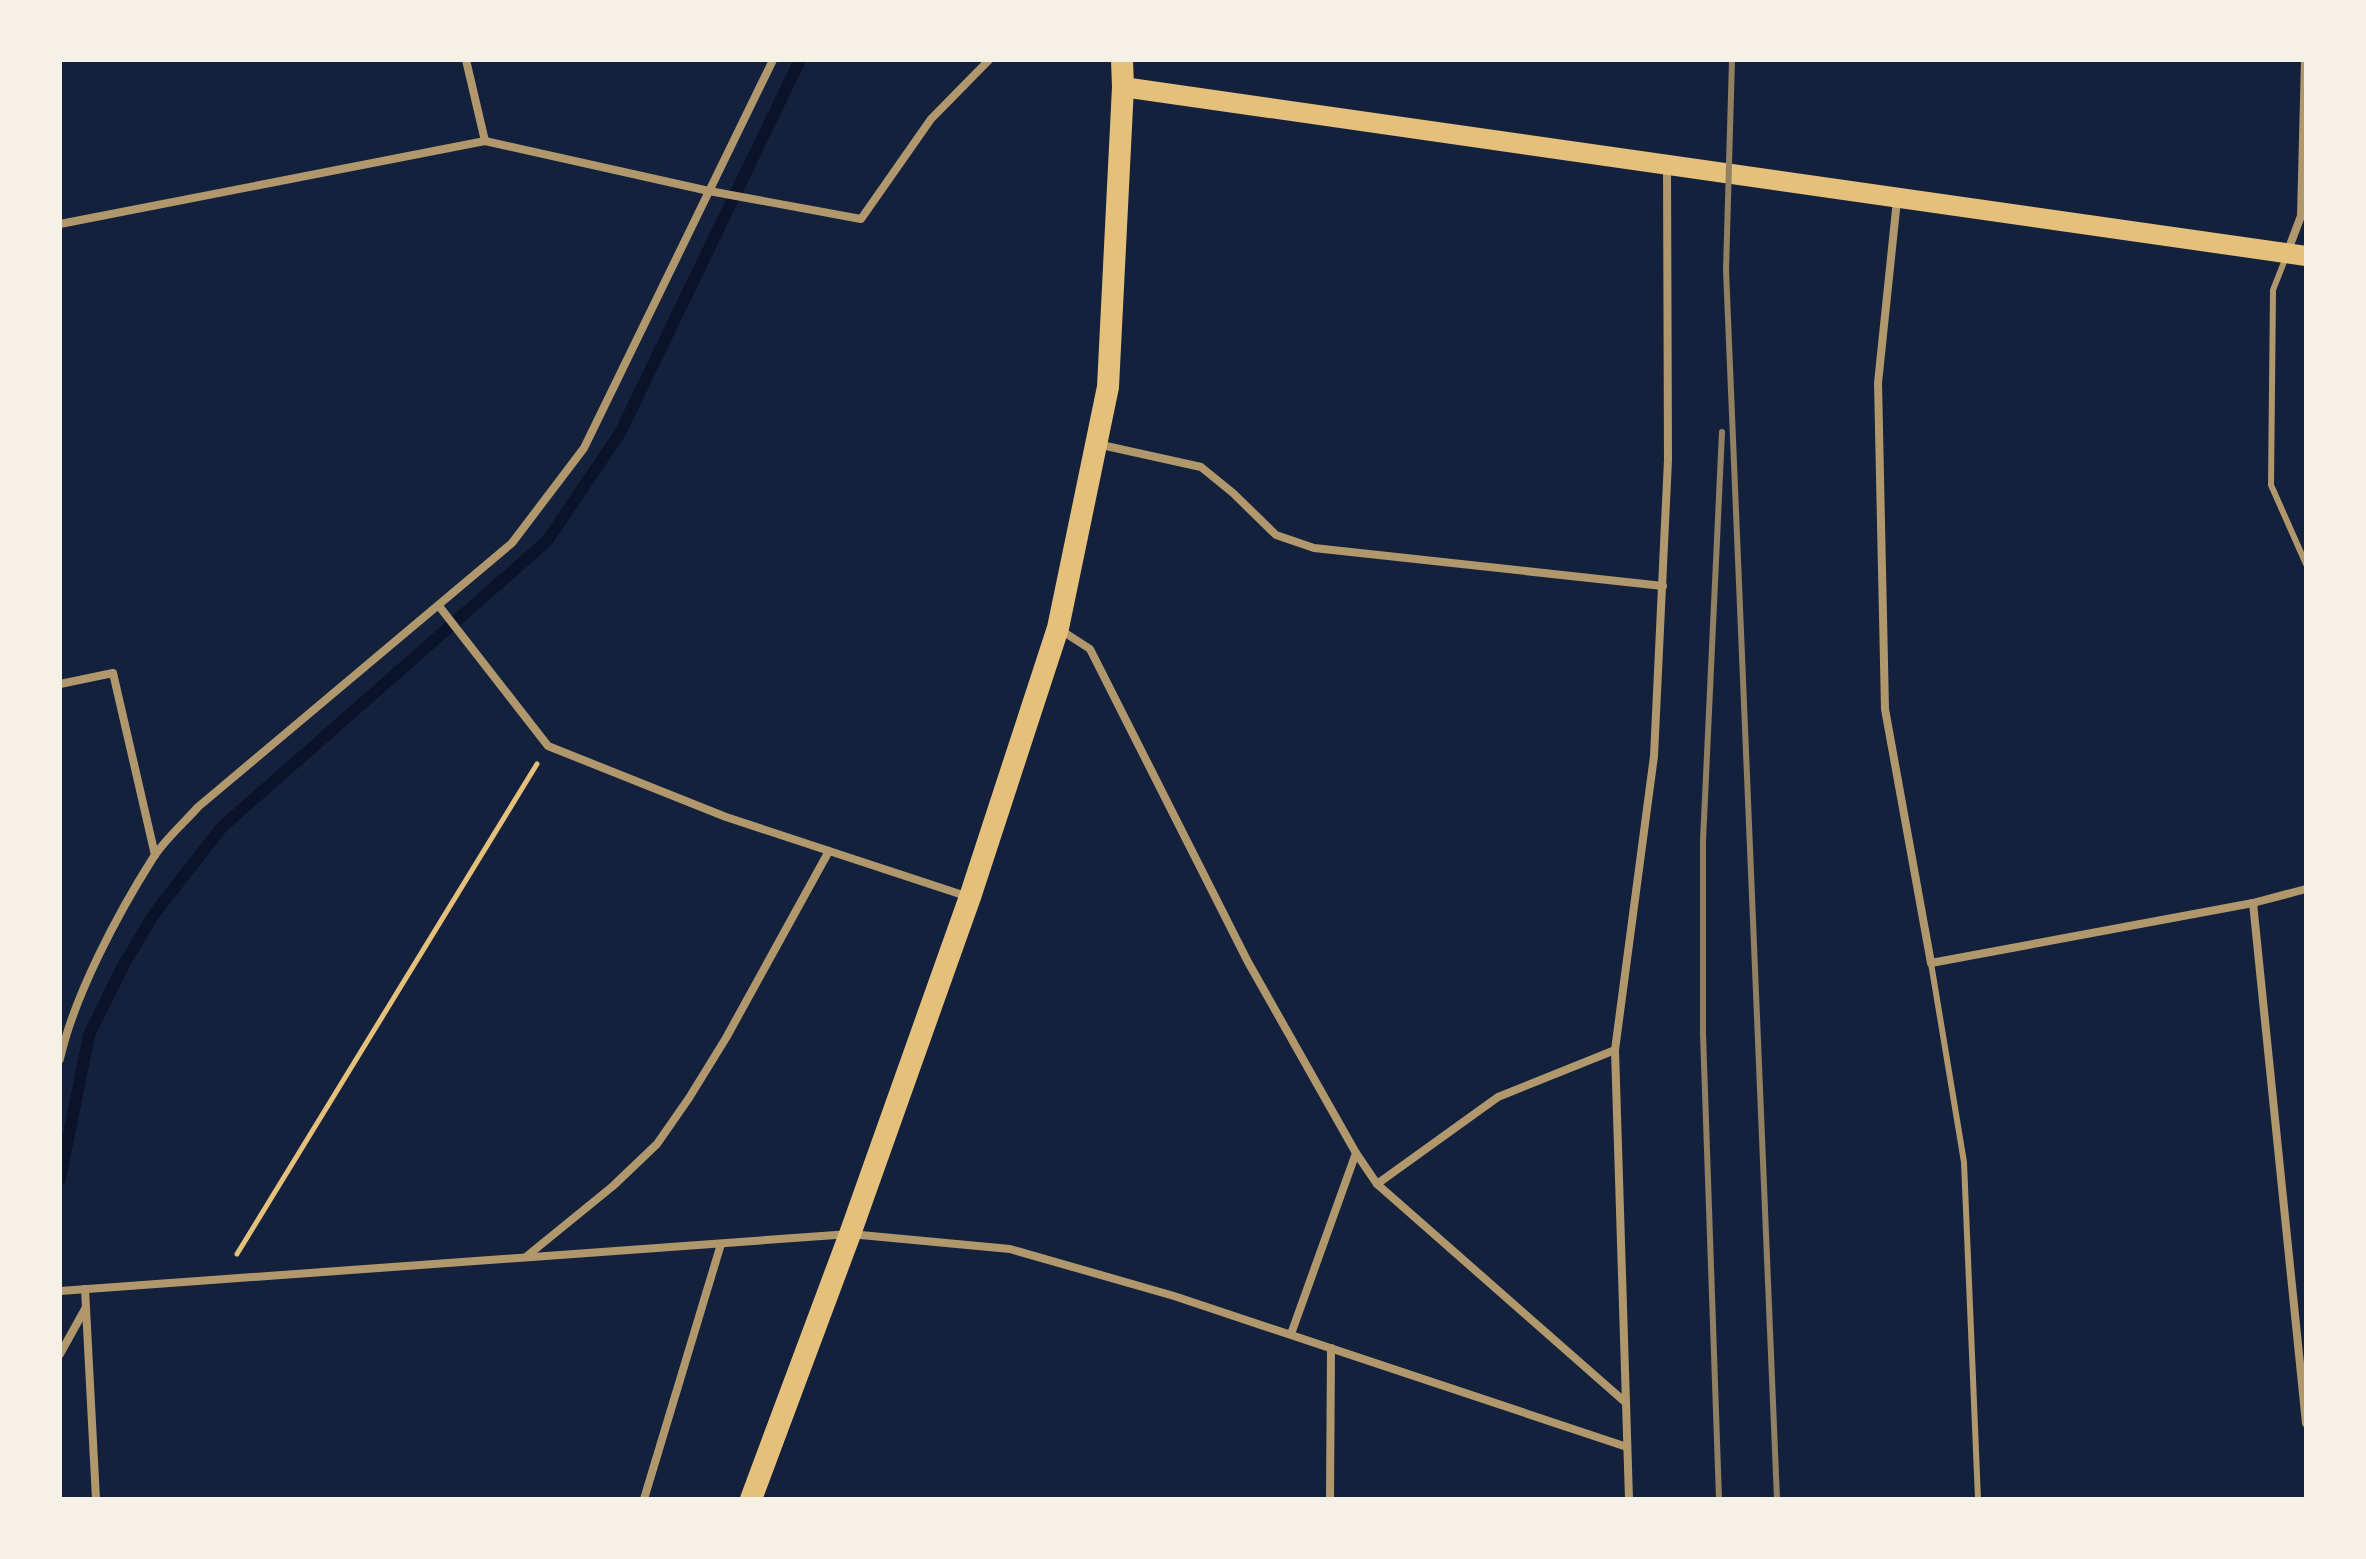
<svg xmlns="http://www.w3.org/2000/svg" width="2366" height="1559" font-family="Spectral,serif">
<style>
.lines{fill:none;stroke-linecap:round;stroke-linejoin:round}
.stream{stroke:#0b132b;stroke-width:12}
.path{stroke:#e5c07b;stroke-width:5}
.service{stroke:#b1986c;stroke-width:6}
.minor{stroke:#b1986c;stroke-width:8}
.primary{stroke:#e5c07b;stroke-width:20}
.trunk{stroke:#e5c07b;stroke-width:22}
.rail{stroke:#918062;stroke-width:6}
</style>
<rect width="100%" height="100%" fill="#14213d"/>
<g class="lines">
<polyline class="stream" points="60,1179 89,1035 123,966 154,914 222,827 547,541 620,433 800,60"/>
<polyline class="path" points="237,1254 537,764"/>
<g class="service">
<polyline points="2286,257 2273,290 2271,485 2306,564"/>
<polyline points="1931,963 1964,1162 1978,1499"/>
</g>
<g class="minor">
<polyline points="466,60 485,141"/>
<polyline points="1897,200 1878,383 1885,709 1931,963 2253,903 2306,889"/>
<polyline points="60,224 485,141 709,191 861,219 931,119 989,60"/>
<polyline points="2287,253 2301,216 2305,60"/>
<polyline points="1097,444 1201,467 1233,493 1276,535 1314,548 1663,586"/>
<polyline points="439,606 548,746 726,817 969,897"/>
<polyline points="1059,629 1090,649 1248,962 1356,1153 1291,1334"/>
<polyline points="60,684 113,673 155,855"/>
<polyline points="2253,903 2306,1423"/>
<path d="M60 1059C74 996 118 913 153 858 165 839 184 823 198 807L512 543 584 448 773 60"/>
<polyline points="1356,1153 1377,1184 1625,1402"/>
<polyline points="1377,1184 1498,1097 1615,1050"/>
<polyline points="527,1256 613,1186 657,1144 689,1098 726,1038 829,851"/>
<polyline points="85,1289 96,1499"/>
<polyline points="60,1291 850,1234 1010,1249 1174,1296 1627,1447"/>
<polyline points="60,1354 85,1309"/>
<polyline points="644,1499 721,1244"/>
<polyline points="1330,1499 1331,1348"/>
<polyline points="1629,1499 1615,1050 1654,756 1668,460 1667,165"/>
</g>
<polyline class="primary" points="1123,87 2306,256"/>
<polyline class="trunk" points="751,1499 850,1234 970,897 1058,628 1108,387 1123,87 1122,60"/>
<g class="rail">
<polyline points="1732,60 1726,270 1777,1499"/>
<polyline points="1719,1499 1703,1034 1703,841 1722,432"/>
</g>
</g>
<rect width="2366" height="1559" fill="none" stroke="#f6f1e7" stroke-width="124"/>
</svg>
